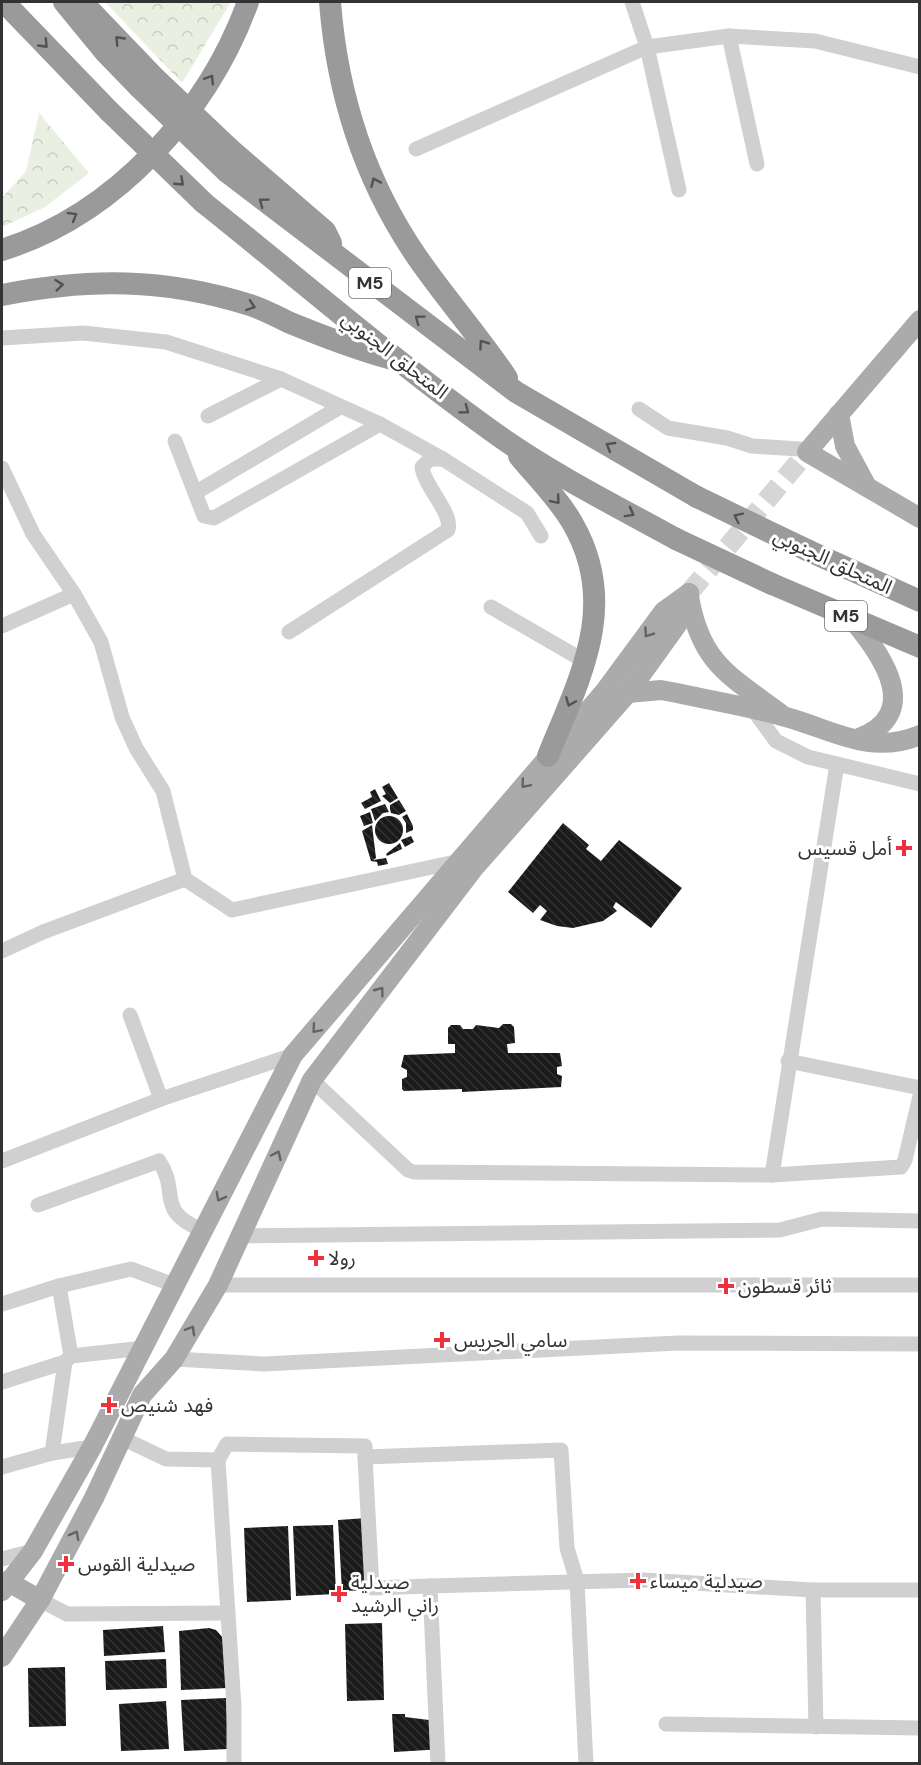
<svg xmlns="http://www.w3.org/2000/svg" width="921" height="1765" font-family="'DM Sans','Noto Sans Arabic',sans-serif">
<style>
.park{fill:url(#park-crowns)}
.building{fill:url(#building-back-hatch)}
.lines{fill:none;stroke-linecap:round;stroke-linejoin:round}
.major-tunnel{stroke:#d6d6d6;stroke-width:20;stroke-dasharray:20 10;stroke-linecap:butt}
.minor{stroke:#d0d0d0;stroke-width:15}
.major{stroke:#ababab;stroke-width:20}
.highway{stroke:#9a9a9a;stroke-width:22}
.highway-bridge{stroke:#9a9a9a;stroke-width:22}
.oneway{stroke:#525252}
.oneway2{stroke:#636363}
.poi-dot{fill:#ee303f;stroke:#fff;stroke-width:2}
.labels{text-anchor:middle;stroke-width:6;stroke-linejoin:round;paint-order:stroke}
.shield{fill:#fff;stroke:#707070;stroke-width:1.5}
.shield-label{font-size:18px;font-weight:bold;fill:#333}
.street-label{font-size:20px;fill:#333;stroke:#fff}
.poi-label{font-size:20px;fill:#333;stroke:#fff;text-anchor:start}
</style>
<defs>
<pattern id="park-crowns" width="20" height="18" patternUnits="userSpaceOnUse" patternTransform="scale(1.5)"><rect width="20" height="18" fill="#e9f0e1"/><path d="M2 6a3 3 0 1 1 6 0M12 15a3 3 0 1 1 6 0" fill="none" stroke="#c8cec2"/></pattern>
<pattern id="building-back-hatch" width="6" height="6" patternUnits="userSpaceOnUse" patternTransform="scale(1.5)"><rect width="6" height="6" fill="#1a1a1a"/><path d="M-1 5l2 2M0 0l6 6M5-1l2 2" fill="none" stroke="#333"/></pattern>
</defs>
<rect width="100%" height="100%" fill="#fff"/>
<g class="park">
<polygon points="105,2 231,2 182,83"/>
<polygon points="39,113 89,173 45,207 2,227 2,198 26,171"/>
</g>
<g class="building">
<polygon points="389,783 398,798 390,803 382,796 386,794 382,787"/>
<polygon points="375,789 381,801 365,809 361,803 372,797 370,792"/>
<polygon points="399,800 406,811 399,815 391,813 390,809 390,805"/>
<polygon points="385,804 389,812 383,813 375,821 371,809"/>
<polygon points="370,812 373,823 364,826 360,816"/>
<polygon points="407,814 413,826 413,830 406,833 406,823 402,817"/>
<circle cx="389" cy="830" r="14"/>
<polygon points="563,823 589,845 586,849 601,861 619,840 682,888 651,928 616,902 613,907 617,911 603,921 573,928 557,926 540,920 547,911 540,905 533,913 508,892"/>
<polygon points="372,825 376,858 373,860 386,858 388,864 378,866 377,862 371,861 362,831"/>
<polygon points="411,836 414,842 405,847 401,840"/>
<polygon points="400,843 402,849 387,856 386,854"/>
<polygon points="503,1024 511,1024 514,1027 515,1043 507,1044 508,1053 560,1053 562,1066 557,1067 557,1074 562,1076 561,1087 462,1092 462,1089 404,1091 402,1089 402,1079 407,1077 407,1070 401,1067 404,1055 455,1053 455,1044 448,1044 448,1028 451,1025 460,1025 463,1029 473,1029 476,1025 499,1028"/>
<polygon points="367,1518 371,1590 342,1591 338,1520"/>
<polygon points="333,1525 336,1594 296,1596 293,1526"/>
<polygon points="288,1526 291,1600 247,1602 244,1528"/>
<polygon points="382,1623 384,1700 347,1701 345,1624"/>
<polygon points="163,1626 165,1652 104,1656 103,1630"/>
<polygon points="209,1628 216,1630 224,1639 228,1688 181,1690 179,1631"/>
<polygon points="166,1659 167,1688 106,1690 105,1661"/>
<polygon points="65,1667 66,1726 29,1727 28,1668"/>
<polygon points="226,1698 228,1749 184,1751 181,1700"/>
<polygon points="166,1701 169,1749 121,1751 119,1704"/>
<polygon points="392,1714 405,1714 405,1717 429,1720 444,1749 394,1752"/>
</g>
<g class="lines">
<polyline class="major-tunnel" points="689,593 807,452"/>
<g class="minor">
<polyline points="632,2 647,47 679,190"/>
<polyline points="729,36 757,164"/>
<polyline points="416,149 647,47 729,36 815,41 920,67"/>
<polyline points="2,338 83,333 166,342 281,379 380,424 443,459 527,513 541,536"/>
<polyline points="639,409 668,428 727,438 752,446 800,449 807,452"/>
<polyline points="208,416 281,379"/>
<polyline points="175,441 204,516 214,518 380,424"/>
<polyline points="2,468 33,534 74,594 101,642 122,717 136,748 163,791 185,879"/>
<polyline points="195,493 340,407"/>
<polyline points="491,607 586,662"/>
<polyline points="2,626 74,594"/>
<path d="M289 632 448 530C453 513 424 486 422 467L430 459H443"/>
<polyline points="754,711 776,741 808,757 920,784"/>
<polyline points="2,951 43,932 185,879 232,910 460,861"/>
<polyline points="130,1015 161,1099"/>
<polyline points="788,1061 920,1088"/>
<polyline points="312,1080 408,1170 414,1172 772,1175 837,764"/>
<polyline points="2,1161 161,1099 293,1055"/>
<polyline points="772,1175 901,1167 905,1160 920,1096"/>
<path d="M38 1205 159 1161C180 1192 155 1211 202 1230"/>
<polyline points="240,1236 780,1230 822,1219 920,1221"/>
<polyline points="218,1285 920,1285"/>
<polyline points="59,1286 71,1356 144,1348"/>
<polyline points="2,1304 59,1286 131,1269 174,1285"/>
<polyline points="174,1359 264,1364 678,1343 920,1344"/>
<polyline points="2,1382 65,1362"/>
<polyline points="122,1438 166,1459 218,1460 227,1444 365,1446 365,1457 561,1450 567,1548 577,1581 586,1764"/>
<polyline points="52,1453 65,1362 71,1356"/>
<polyline points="365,1457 372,1588 430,1586"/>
<polyline points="218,1460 234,1707 234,1764"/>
<polyline points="2,1467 52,1453 92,1447"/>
<polyline points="2,1559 33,1551"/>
<polyline points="813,1590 816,1727"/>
<polyline points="40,1600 67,1614 228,1613"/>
<polyline points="666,1724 920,1728"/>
<polyline points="438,1764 430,1586 643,1580 813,1590 920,1590"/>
</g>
<g class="major">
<polyline points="920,320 807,452 920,518"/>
<polyline points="839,414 845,446 867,487"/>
<path d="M689 596C700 663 730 676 781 714"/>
<path d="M851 618C886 659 921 714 859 738"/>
<path d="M628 693 661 690 677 693C713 701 750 707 786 717 833 730 870 756 920 735"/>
<polyline points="7,1581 40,1600"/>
<polyline points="2,1591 33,1551 92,1447 293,1055 605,691 664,611 689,593"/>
<polyline points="2,1657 40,1600 94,1498 142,1395 174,1359 218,1285 312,1080 474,868 628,693 677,625 689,593"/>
</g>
<g class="highway">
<polyline points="4,2 109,111"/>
<polyline points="64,2 105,52 139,87"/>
<path d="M330 2C337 93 365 181 417 257 446 299 479 336 507 378"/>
<polyline points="84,4 156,79"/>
<polyline points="230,149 325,231 331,243"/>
<polyline points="227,172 516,392 697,497"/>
<path d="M204 203C303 282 400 366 503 439 558 477 618 507 676 539"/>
<path d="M2 250C116 214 208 112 248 2"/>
<path d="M2 295C89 278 164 278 250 305 263 309 276 316 288 322 322 336 356 349 392 359"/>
<path d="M519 456C537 478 559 499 573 524 620 606 579 679 548 756"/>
<polyline points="809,551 920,601"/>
<polyline points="772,584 920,647"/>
</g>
<g class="highway-bridge">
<polyline points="156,79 230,149"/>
<polyline points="139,87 227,172"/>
<polyline points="109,111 204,203"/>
<polyline points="697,497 809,551"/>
<polyline points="676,539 772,584"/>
</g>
</g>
<defs><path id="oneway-chevron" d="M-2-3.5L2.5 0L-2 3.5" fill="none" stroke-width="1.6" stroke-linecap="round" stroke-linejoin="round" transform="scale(1.5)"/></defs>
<g class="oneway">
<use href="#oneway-chevron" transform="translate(119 40) rotate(-134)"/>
<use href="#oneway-chevron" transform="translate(44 44) rotate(46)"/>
<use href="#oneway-chevron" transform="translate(210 79) rotate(-58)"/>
<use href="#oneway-chevron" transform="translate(180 182) rotate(43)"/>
<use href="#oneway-chevron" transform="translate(375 182) rotate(-114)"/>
<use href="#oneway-chevron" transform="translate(263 202) rotate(-143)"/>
<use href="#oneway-chevron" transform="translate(73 216) rotate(-30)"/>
<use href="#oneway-chevron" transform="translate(59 285) rotate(-6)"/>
<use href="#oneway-chevron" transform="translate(251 306) rotate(19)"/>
<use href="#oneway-chevron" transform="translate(419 319) rotate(-143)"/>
<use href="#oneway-chevron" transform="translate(483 344) rotate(-125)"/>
<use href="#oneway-chevron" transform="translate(465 410) rotate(37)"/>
<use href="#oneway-chevron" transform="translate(610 446) rotate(-150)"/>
<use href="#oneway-chevron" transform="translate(556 500) rotate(50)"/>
<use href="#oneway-chevron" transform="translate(630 513) rotate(29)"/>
<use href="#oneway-chevron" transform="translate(738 517) rotate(-154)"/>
<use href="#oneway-chevron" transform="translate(570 702) rotate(112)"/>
</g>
<g class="oneway2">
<use href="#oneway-chevron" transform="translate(648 633) rotate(125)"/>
<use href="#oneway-chevron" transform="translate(525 784) rotate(130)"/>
<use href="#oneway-chevron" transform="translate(380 991) rotate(-53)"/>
<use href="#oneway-chevron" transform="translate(316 1029) rotate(131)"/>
<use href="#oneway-chevron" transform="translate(277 1155) rotate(-65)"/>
<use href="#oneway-chevron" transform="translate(220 1197) rotate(118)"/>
<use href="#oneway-chevron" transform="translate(191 1330) rotate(-60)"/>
<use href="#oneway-chevron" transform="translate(75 1535) rotate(-62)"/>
</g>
<g class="poi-dot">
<path d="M901 839h6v6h6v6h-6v6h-6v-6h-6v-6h6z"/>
<path d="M313 1249h6v6h6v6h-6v6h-6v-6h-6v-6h6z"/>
<path d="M723 1277h6v6h6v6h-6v6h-6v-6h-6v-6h6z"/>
<path d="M439 1331h6v6h6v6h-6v6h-6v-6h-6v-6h6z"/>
<path d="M106 1396h6v6h6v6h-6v6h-6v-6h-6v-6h6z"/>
<path d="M63 1555h6v6h6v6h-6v6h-6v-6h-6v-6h6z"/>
<path d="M635 1572h6v6h6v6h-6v6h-6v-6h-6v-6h6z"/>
<path d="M336 1585h6v6h6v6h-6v6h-6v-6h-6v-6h6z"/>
</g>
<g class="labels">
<g class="shield">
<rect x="349" y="268" width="42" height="30" rx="4.5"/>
<rect x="825" y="601" width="42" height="30" rx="4.5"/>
</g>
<g class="shield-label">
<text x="370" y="289">M5</text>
<text x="846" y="622">M5</text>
</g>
<g class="street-label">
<text transform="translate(395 355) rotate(38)" y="7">المتحلق الجنوبي</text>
<text transform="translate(833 561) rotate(25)" y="7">المتحلق الجنوبي</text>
</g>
<g class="poi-label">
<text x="892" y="855" text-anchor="end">أمل قسيس</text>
<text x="328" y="1265">رولا</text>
<text x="738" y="1293">ثائر قسطون</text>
<text x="454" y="1347">سامي الجريس</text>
<text x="121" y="1412">فهد شنيص</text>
<text x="78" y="1571">صيدلية القوس</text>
<text x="650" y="1588">صيدلية ميساء</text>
<text x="351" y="1589">صيدلية<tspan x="351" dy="23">راني الرشيد</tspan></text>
</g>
</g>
<rect width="921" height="1765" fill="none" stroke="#333333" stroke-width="6"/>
</svg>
